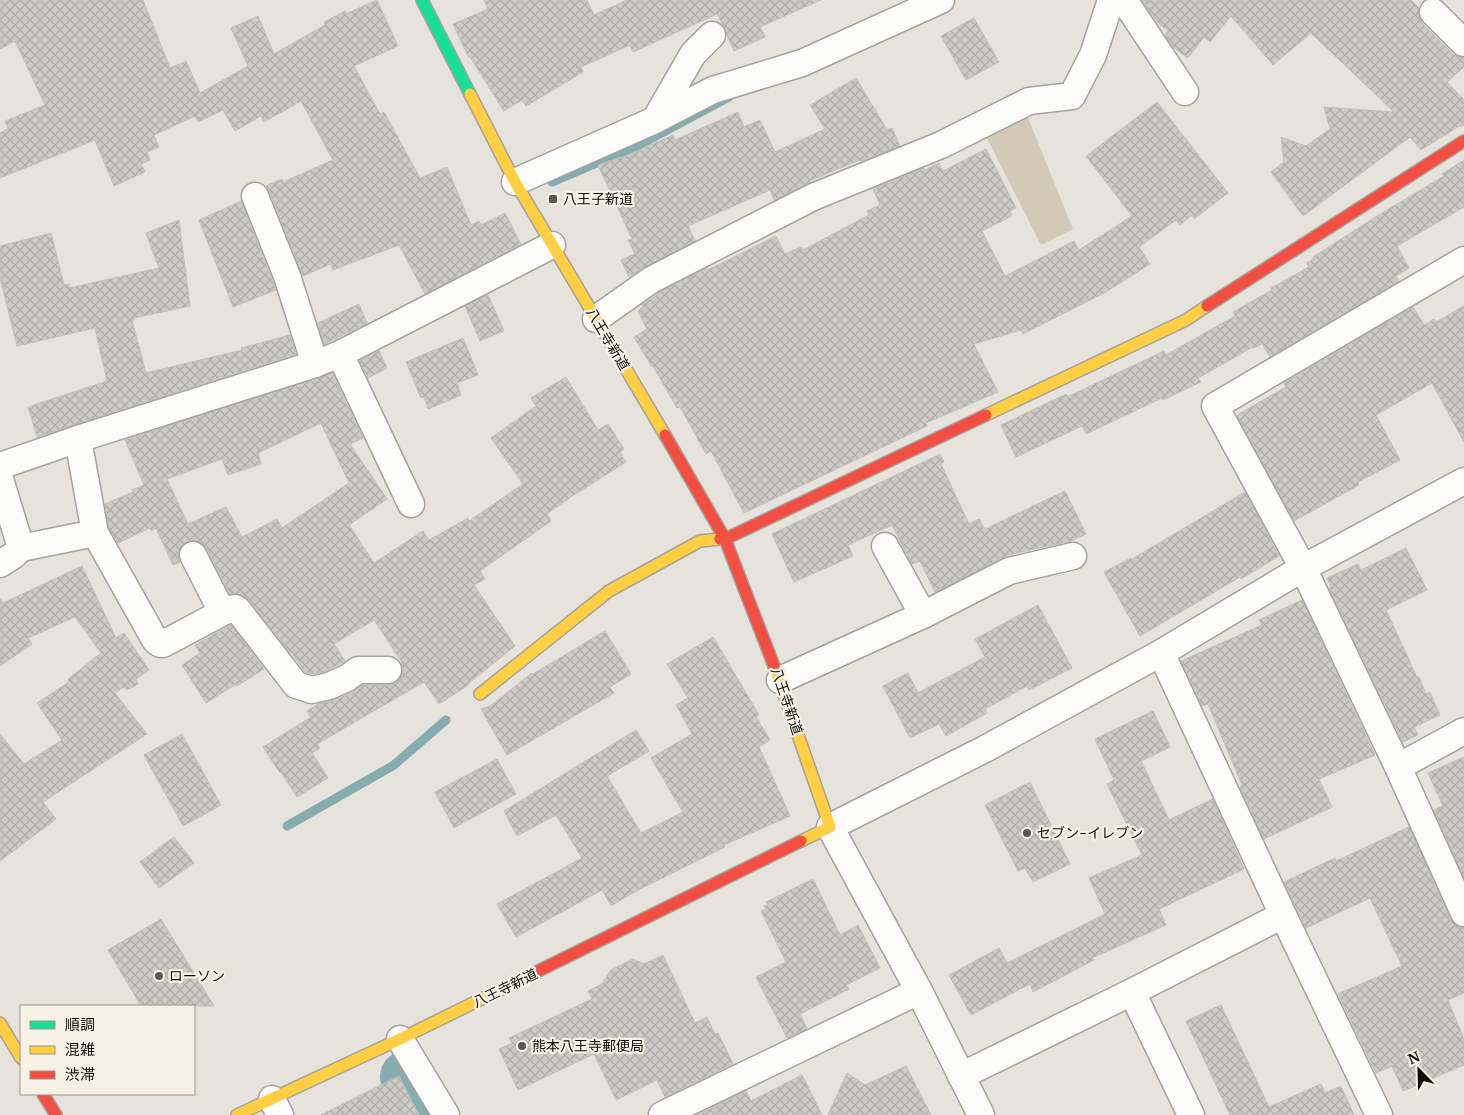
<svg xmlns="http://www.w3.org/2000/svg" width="1464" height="1115" font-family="Merriweather,'Noto Sans JP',serif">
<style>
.garden{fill:#d2c9b9}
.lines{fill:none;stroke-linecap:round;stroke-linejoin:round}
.stream{stroke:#85acaf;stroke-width:9}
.river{stroke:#85acaf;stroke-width:54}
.building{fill:url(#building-cross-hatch);stroke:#c2bfbb;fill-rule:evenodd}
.street-casing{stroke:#a5a29d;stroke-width:29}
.fast-casing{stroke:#a5a29d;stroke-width:14}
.slow-casing{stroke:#a5a29d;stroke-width:14}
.jam-casing{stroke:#a5a29d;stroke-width:14}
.street{stroke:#fbfbfa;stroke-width:26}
.fast{stroke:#16e098;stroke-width:11}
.slow{stroke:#ffcf43;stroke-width:11}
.jam{stroke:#f24e42;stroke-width:11}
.poi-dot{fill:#5a5752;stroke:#f7f0e5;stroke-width:2}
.labels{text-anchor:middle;stroke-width:4.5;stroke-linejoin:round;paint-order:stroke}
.poi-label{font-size:14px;fill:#0e0c08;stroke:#f7f0e5;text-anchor:start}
.street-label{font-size:14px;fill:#0e0c08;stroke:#f7f0e5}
</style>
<defs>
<pattern id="building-cross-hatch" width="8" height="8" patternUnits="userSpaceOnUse" patternTransform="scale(1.25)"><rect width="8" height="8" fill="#cccac5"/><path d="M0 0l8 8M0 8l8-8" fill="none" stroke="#aeaca8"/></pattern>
</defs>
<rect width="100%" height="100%" fill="#e6e2dc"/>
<polygon class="garden" points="1024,108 1073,229 1041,245 984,132"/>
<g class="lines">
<g class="stream">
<polyline points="552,182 641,144 729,97"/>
<polyline points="287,826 394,765 446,720"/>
</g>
<polyline class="river" points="407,1077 430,1115"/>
</g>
<g class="building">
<polygon points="0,0 143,0 170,68 186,61 200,93 248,66 231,28 258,16 274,54 325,25 324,22 345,11 346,14 377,0 398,46 354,66 380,114 384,112 420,178 447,167 471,225 479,221 481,225 505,213 521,244 425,294 399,245 333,270 331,264 303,276 269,190 266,186 282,179 283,182 333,160 301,101 264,122 261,116 235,131 223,110 198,122 195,116 154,135 159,147 147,152 150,160 141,164 145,172 114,186 95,140 0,178 0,133 8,129 5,121 45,105 15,41 0,49"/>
<polygon points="484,0 587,0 594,15 627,0 821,0 760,27 765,37 734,51 727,35 726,31 717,14 633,52 630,45 581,67 583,72 526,106 522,100 504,111 470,57 469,58 453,24 488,9"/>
<polygon points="1142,0 1411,0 1419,8 1419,16 1422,23 1453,54 1460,57 1464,58 1464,67 1447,82 1464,100 1464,125 1456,128 1421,150 1410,137 1303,216 1271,172 1284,162 1281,137 1306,146 1330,129 1324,107 1394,112 1311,33 1273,65 1231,16 1210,42 1204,37 1188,58 1173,47 1165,35 1168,31 1157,22"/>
<polygon points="974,18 999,62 966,80 941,36"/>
<polygon points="856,78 887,130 892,128 900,146 861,161 860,160 809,181 810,182 774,200 770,190 688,226 695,241 644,267 629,277 621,260 635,254 628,240 632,239 598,165 621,157 622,158 673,135 675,140 738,112 744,127 760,120 775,152 825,129 810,105"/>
<polygon points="1157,102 1228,193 1194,219 1192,215 1180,225 1176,220 1139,247 1150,264 1106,292 1023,334 1021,330 974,344 998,392 926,423 927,426 744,513 711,451 706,454 680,407 677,408 653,366 652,367 634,337 647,329 638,311 643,307 642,305 659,293 707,268 708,270 776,236 785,254 801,247 803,250 869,215 867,211 880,205 873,189 924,168 925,170 939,163 943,171 986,149 1016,208 1010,211 1012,216 982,231 1005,276 1074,241 1079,250 1132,216 1086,156"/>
<polygon points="1464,160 1464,207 1397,246 1409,268 1396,276 1399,281 1270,357 1262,344 1254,348 1253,347 1198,378 1201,382 1163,400 1162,398 1086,434 1082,426 1016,457 1001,425 1066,394 1067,397 1164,351 1166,355 1235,316 1233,312 1272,290 1271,288 1309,267 1307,263 1314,258 1313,257 1377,216 1444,176 1442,174"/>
<polygon points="241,201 276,290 233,307 199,220"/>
<polygon points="179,220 190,306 134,318 134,320 132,320 146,373 242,350 241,348 290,335 296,354 37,437 28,407 107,381 95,328 17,346 0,278 0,246 51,233 64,285 69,284 69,288 159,268 146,233"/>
<polygon points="488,295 504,331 480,341 465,306"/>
<polygon points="359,304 367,323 324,344 318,323"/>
<polygon points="1464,306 1464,442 1432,383 1376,415 1400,460 1358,482 1359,485 1294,521 1237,415 1286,387 1284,383 1413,307 1424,325 1434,319 1436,322"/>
<polygon points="463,338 478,375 457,383 461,395 428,409 424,397 421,398 406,362"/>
<polygon points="379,351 387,368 368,378 360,361"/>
<path d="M332 373 363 438 350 444 387 499 349 525 374 563 423 531 429 540 468 518 469 521 523 484 491 438 536 406 531 398 566 377 598 430 608 424 624 449 620 452 626 462 571 497 547 514 551 521 480 571 485 579 474 585 515 646 470 682 467 686 439 704 424 682 317 744 320 748 312 753 328 778 297 797 281 772 280 773 263 747 311 717 307 711 318 704 335 700 353 692 363 685H388L396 683 401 677 403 670 401 663 402 662 374 620 334 644 345 661 324 672 313 674 305 672 291 652 290 653 250 601 243 596 238 593 230 594 206 548 202 543 194 540 186 542 181 546 178 554 180 562 173 565 156 528 151 531 150 528 118 543 109 528 105 504 133 492 132 490 144 485 125 440ZM321 423 349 483 282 528 277 519 242 537 226 507 188 524 167 479 222 459 228 475 261 464 258 453Z"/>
<polygon points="940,454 944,462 941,464 969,524 979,519 985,529 1065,491 1086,534 1071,541 1016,553 1002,558 935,592 920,561 912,564 892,525 848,545 853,556 794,582 772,534"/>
<polygon points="1245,492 1279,556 1241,579 1240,577 1140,636 1104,572 1131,558 1132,559"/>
<polygon points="1406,548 1427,590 1386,610 1417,677 1419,677 1426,694 1430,692 1440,715 1414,727 1418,735 1403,742 1329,588 1331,587 1327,578 1358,564 1361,570"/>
<polygon points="82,566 116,638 124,633 149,670 136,679 138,684 127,690 124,687 115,693 147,734 43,802 56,819 0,861 0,734 24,764 62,740 37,703 69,682 68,679 101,653 75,617 28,638 32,644 0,666 0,599 3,603"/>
<polygon points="1302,600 1375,755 1319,779 1332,807 1264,839 1240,787 1242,785 1208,704 1202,706 1181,661 1262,625 1259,620"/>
<polygon points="1038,605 1072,668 1029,690 1027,686 985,709 987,713 946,736 939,724 910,738 883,686 908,673 918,693 985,657 975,639"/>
<polygon points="231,625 264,669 237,686 236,684 206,703 182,665 200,653 195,645"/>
<polygon points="605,631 631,674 610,687 614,693 507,755 481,709 490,706 532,673 533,674"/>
<polygon points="713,637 759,715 756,717 770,740 759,747 790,816 724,845 725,847 638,890 611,906 602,890 516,937 497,904 582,858 556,815 517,836 504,811 636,730 649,751 607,776 641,833 683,812 651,758 692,734 676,705 688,698 667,664"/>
<polygon points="1153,711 1170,747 1141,761 1169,820 1213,799 1244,869 1159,909 1166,925 1092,958 1094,960 1033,992 1030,984 971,1015 949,975 999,948 1007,963 1105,914 1089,878 1142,855 1107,784 1114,780 1095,739"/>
<polygon points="182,734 221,805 183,826 144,755"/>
<polygon points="1464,757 1464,877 1434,810 1443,806 1428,773"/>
<polygon points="497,759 516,794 454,828 435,792"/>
<polygon points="1030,782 1070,864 1033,882 1025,868 1018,871 985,805"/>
<polygon points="1409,827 1450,919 1456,925 1464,928 1464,993 1448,1000 1464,1039 1464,1065 1403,1091 1392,1066 1376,1073 1338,994 1402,966 1370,898 1306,928 1284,882 1335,858 1336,861"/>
<polygon points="174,837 194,863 159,888 140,862"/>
<polygon points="813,879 840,935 858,925 880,968 846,985 849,989 800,1014 807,1029 787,1038 756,977 786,962 761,911 766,909 764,906 768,905 766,902"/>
<polygon points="161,919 214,1006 141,1006 108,950"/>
<polygon points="663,955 695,1023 707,1017 715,1034 718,1033 733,1064 665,1097 657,1080 616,1100 594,1054 518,1090 499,1049 512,1043 509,1038 592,999 588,991 602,984 611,970 633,959 644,964"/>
<polygon points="1221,1005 1269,1107 1321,1084 1325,1093 1341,1086 1354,1115 1230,1115 1186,1021"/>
<polygon points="906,1066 931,1115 828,1115 847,1073 865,1085"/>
<polygon points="802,1075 822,1115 697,1115 746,1091 751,1101"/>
<polygon points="399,1076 419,1115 321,1115"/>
</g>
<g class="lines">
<defs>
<g id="street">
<polyline points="1124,0 1185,92"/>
<polyline points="1433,12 1464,43"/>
<polyline points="655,120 693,54 712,35"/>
<polyline points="515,182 655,120 713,90 802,63 941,0"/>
<polyline points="255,196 287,276 315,364"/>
<polyline points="1464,260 1215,406 1303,568 1398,767 1464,913"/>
<polyline points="596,319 651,280 813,197 941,145 1029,101 1072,96 1093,55 1111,0"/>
<polyline points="340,354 411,504"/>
<polyline points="78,439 95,533 155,640 160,644 163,644 225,611"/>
<polyline points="0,466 78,439 315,364 340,354 552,245"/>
<polyline points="0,479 21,548 14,555 0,564"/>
<polyline points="885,546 923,615 1009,571 1073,556"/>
<polyline points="21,548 95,533"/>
<polyline points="193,555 221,610 225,611 235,608 238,610 296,685 312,690 329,686 347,678 358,670 388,670"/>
<polyline points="1161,653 1283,915 1379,1115"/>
<polyline points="780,680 923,615"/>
<polyline points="1398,767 1464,731"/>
<polyline points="1132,992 1191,1115"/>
<polyline points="400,1039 446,1115"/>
<polyline points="961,1076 1132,992 1283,915"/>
<polyline points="272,1099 280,1115"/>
<polyline points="662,1115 919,991"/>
<polyline points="981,1115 919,991 830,827 985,749 1161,653 1303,568 1464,481"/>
</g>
<polyline id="fast" points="422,0 470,94"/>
<g id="slow">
<polyline points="470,94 515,182 665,435"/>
<polyline points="986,415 1186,320 1207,306"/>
<polyline points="774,666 830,827 801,841"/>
<polyline points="480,694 609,591 700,541 720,539"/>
<polyline points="0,1023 21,1058"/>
<polyline points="237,1115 400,1039 514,983"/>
</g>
<g id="jam">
<polyline points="1207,306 1464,141"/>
<polyline points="665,435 725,539 774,666"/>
<polyline points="720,539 725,539 986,415"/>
<polyline points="514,983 801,841"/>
<polyline points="43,1094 56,1115"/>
</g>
</defs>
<use href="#street" class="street-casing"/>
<use href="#fast" class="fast-casing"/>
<use href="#slow" class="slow-casing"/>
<use href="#jam" class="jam-casing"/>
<use href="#street" class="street"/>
<use href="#fast" class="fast"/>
<use href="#slow" class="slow"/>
<use href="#jam" class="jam"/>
</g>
<g class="poi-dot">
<rect x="548" y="194" width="10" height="10" rx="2.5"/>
<circle cx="1027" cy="833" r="5"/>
<circle cx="159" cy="976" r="5"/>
<circle cx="522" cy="1046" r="5"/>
</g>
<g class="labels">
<g class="poi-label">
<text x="563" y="204">八王子新道</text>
<text x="1037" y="838">セブン-イレブン</text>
<text x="169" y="981">ローソン</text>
<text x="532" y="1051">熊本八王寺郵便局</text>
</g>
<g class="street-label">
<text transform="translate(608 339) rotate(59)" y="5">八王寺新道</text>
<text transform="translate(787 701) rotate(71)" y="5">八王寺新道</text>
<text transform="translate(505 988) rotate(-26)" y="5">八王寺新道</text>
</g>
</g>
<rect x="20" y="1005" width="175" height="90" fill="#f7f0e5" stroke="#9a958d"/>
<rect x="30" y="1021" width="25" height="8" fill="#16e098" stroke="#9a958d"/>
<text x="65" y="1030" font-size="15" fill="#0e0c08">順調</text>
<rect x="30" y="1046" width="25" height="8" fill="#ffcf43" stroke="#9a958d"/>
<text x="65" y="1055" font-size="15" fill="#0e0c08">混雑</text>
<rect x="30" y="1071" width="25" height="8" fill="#f24e42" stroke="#9a958d"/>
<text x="65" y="1080" font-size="15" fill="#0e0c08">渋滞</text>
<g transform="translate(1419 1070) rotate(337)" stroke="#f7f0e5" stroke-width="4" paint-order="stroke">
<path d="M0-4L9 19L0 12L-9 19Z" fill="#0e0c08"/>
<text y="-8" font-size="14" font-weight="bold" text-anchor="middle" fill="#0e0c08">N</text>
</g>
</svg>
